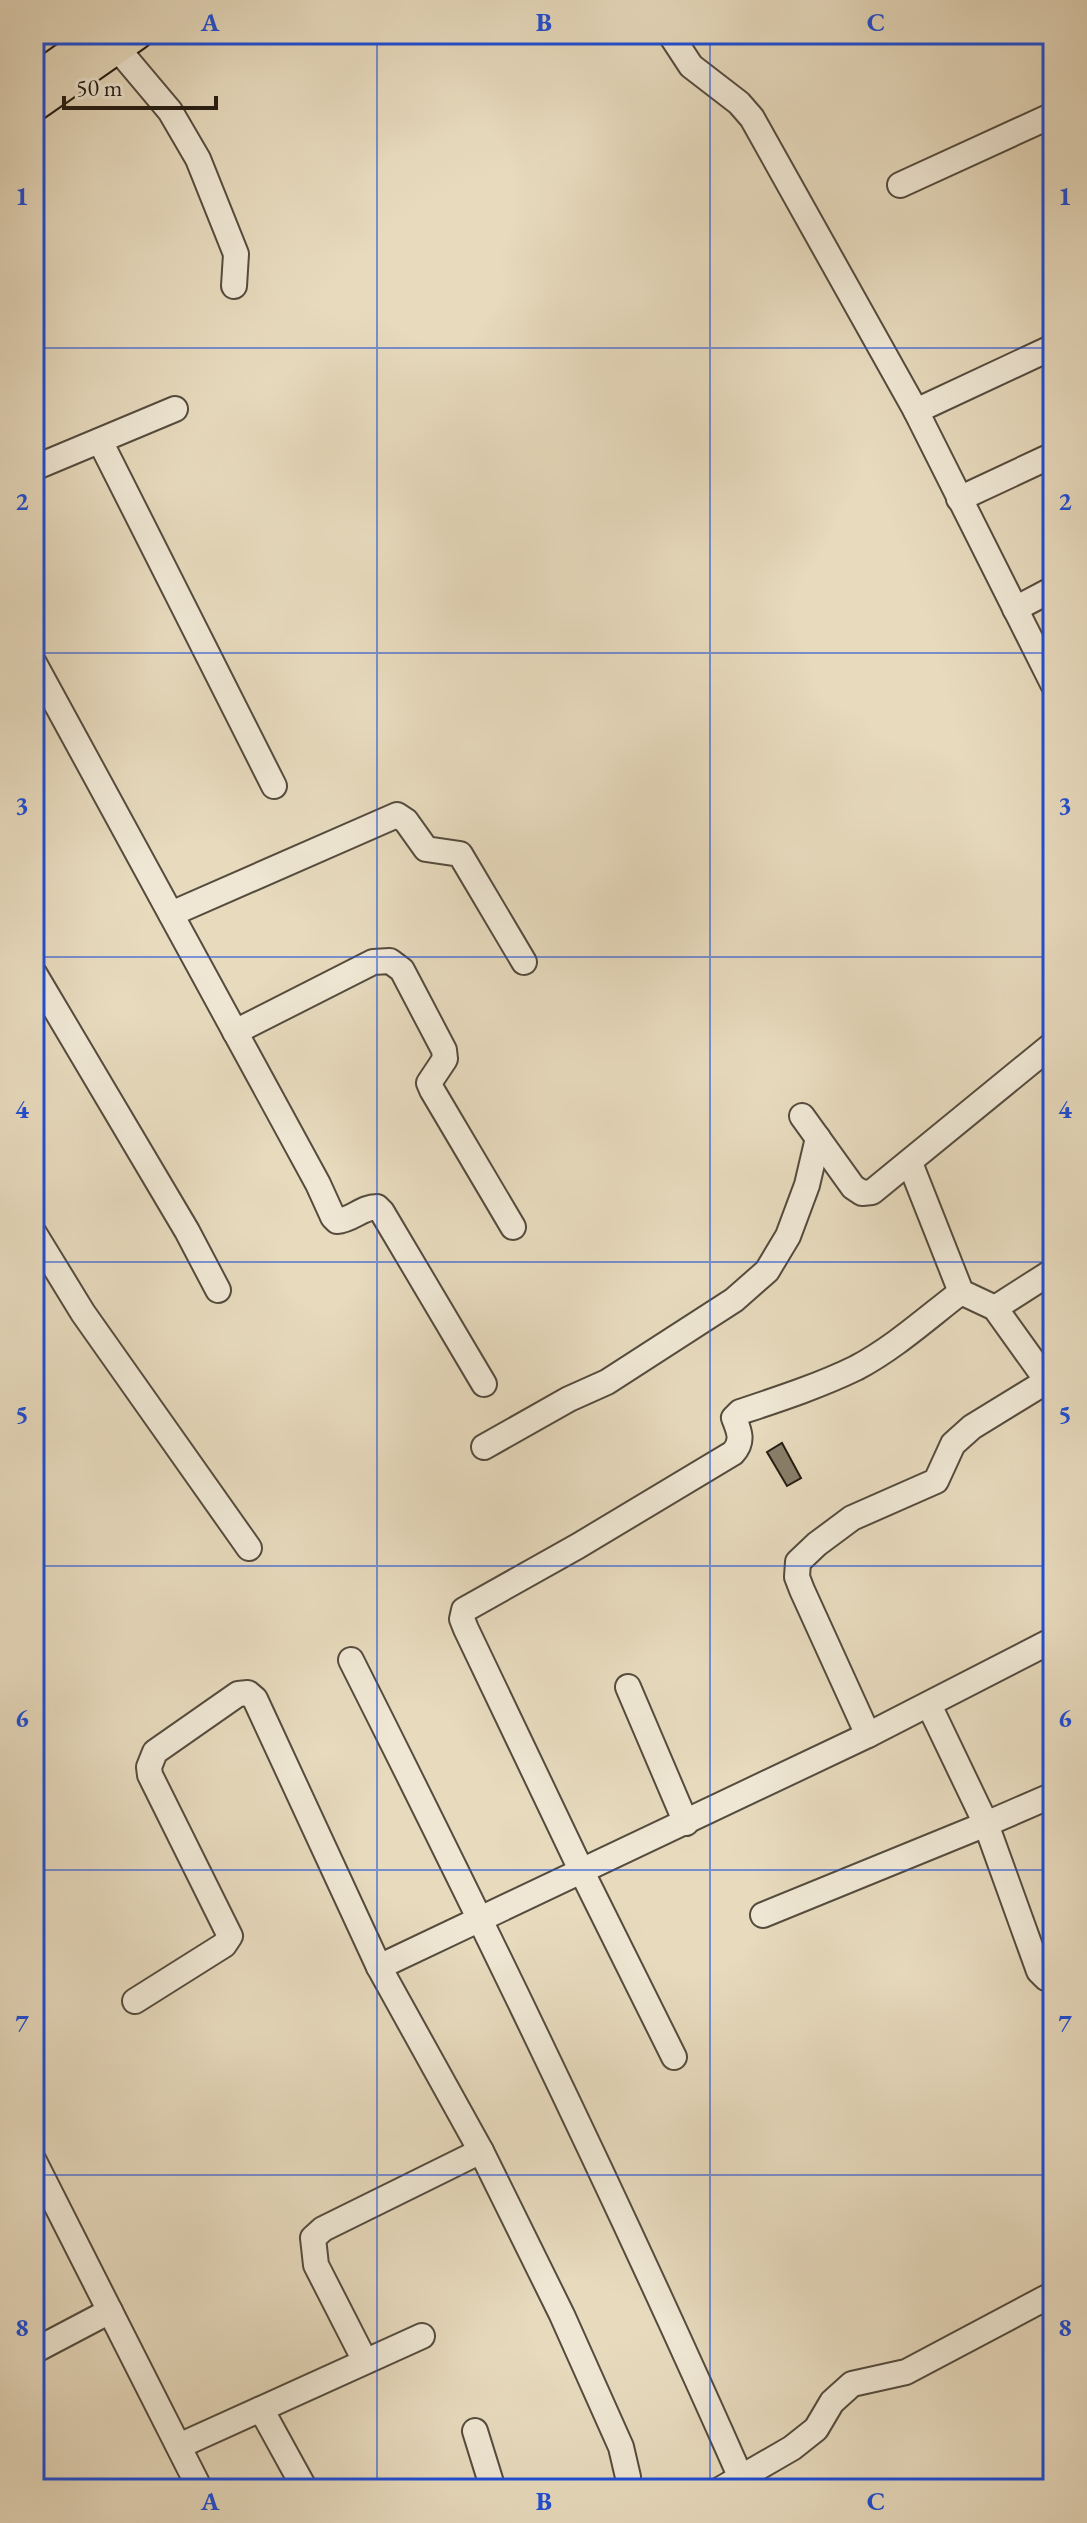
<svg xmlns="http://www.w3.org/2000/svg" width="1087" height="2523" font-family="'EB Garamond',serif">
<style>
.building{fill:#897f6b;stroke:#241c13;stroke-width:2}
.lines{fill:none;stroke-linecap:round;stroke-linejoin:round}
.minor-casing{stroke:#554c3e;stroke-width:28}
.major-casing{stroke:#241c13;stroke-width:34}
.minor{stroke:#efe7d4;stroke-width:24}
.major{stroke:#e7dabd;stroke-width:30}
.grid{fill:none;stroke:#1d4ed8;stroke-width:2;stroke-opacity:0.55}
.neatline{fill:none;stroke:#1d4ed8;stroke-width:3}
.grid-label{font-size:26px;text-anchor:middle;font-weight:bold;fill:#1d4ed8}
</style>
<rect width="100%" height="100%" fill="#e7dabd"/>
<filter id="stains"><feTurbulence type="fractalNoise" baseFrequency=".0025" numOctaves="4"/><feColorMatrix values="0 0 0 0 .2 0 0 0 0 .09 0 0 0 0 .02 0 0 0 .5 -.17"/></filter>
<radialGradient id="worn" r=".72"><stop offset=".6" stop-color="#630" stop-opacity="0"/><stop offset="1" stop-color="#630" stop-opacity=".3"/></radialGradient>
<polygon class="building" points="782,1443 801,1478 787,1486 767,1452"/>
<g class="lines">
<defs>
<g id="minor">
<polyline points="670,34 691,66 739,103 752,118 916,411 1053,684"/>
<polyline points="117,48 170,111 198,159 236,254 234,286"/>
<polyline points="900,185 1053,115"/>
<polyline points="916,411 1053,347"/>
<polyline points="100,441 274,786"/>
<polyline points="34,468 175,409"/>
<polyline points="959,499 1053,455"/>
<polyline points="1015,609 1053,589"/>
<path d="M34 663 318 1184 333 1217 337 1221C352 1220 362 1207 377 1207L382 1212 484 1384"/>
<polyline points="171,914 397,815 406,821 426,849 460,854 524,962"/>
<polyline points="34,973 187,1231 218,1290"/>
<polyline points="235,1032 373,962 390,961 402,970 444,1050 445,1059 429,1083 432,1090 513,1227"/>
<polyline points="802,1116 853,1187 862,1193 872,1192 1053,1044"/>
<polyline points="910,1163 961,1292 995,1308 1053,1389"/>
<polyline points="34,1233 83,1313 249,1548"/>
<polyline points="995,1308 1053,1271"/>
<polyline points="484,1447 569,1399 607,1382 734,1300 767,1271 788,1236 807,1185 818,1138"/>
<path d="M351 1660C487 1930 619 2202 741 2478"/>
<polyline points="628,1687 686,1823"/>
<polyline points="929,1705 986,1824 1053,1795"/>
<polyline points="868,1735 802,1590 797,1577 798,1562 817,1544 852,1518 936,1481 953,1444 972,1427 1047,1381"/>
<polyline points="763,1915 986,1824 1039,1971 1046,1978 1053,1977"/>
<polyline points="379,1967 868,1735 1053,1640"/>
<polyline points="135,2001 224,1945 230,1936 150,1775 149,1767 155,1752 238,1694 248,1693 255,1699 379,1967 481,2151 562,2315 621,2447 628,2477 627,2489"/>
<path d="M674 2057 582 1872 466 1629 462 1619 464 1610 578 1546 733 1453C744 1441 739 1431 734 1418L740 1412C779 1399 819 1386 856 1368 894 1348 927 1318 961 1292"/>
<polyline points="34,2161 200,2489"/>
<polyline points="34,2351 110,2311"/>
<polyline points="365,2361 316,2265 313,2238 323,2229 481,2151"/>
<polyline points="261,2409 305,2489"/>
<polyline points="475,2431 493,2489"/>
<polyline points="179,2446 422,2336"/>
<polyline points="721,2489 792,2448 816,2429 832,2402 852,2384 906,2372 1053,2294"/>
</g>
<g id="major">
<polyline points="34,80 99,34"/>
<polyline points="34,106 137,34"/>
</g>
</defs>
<use href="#minor" class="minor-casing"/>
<use href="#major" class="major-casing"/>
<use href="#minor" class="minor"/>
<use href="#major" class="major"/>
</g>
<path class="grid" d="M377 34V2489M710 34V2489M34 348H1053M34 653H1053M34 957H1053M34 1262H1053M34 1566H1053M34 1870H1053M34 2175H1053"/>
<rect width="1087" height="2523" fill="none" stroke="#e7dabd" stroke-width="88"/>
<path d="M64 96v12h152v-12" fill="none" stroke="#241c13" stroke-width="4"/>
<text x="76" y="96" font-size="24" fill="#241c13" stroke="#efe7d4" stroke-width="6" paint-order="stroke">50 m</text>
<rect x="44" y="44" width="999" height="2435" class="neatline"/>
<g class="grid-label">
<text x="210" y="31">A</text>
<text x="544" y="31">B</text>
<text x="876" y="31">C</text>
<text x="22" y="205">1</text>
<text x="1065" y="205">1</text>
<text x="22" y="510">2</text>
<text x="1065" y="510">2</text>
<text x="22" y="814">3</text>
<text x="1065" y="814">3</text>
<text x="22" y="1118">4</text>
<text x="1065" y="1118">4</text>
<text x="22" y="1423">5</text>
<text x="1065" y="1423">5</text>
<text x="22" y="1727">6</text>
<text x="1065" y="1727">6</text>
<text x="22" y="2032">7</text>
<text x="1065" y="2032">7</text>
<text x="22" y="2336">8</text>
<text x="1065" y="2336">8</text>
<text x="210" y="2510">A</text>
<text x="544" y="2510">B</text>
<text x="876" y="2510">C</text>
</g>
<rect width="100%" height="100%" filter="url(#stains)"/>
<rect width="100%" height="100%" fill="url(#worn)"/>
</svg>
